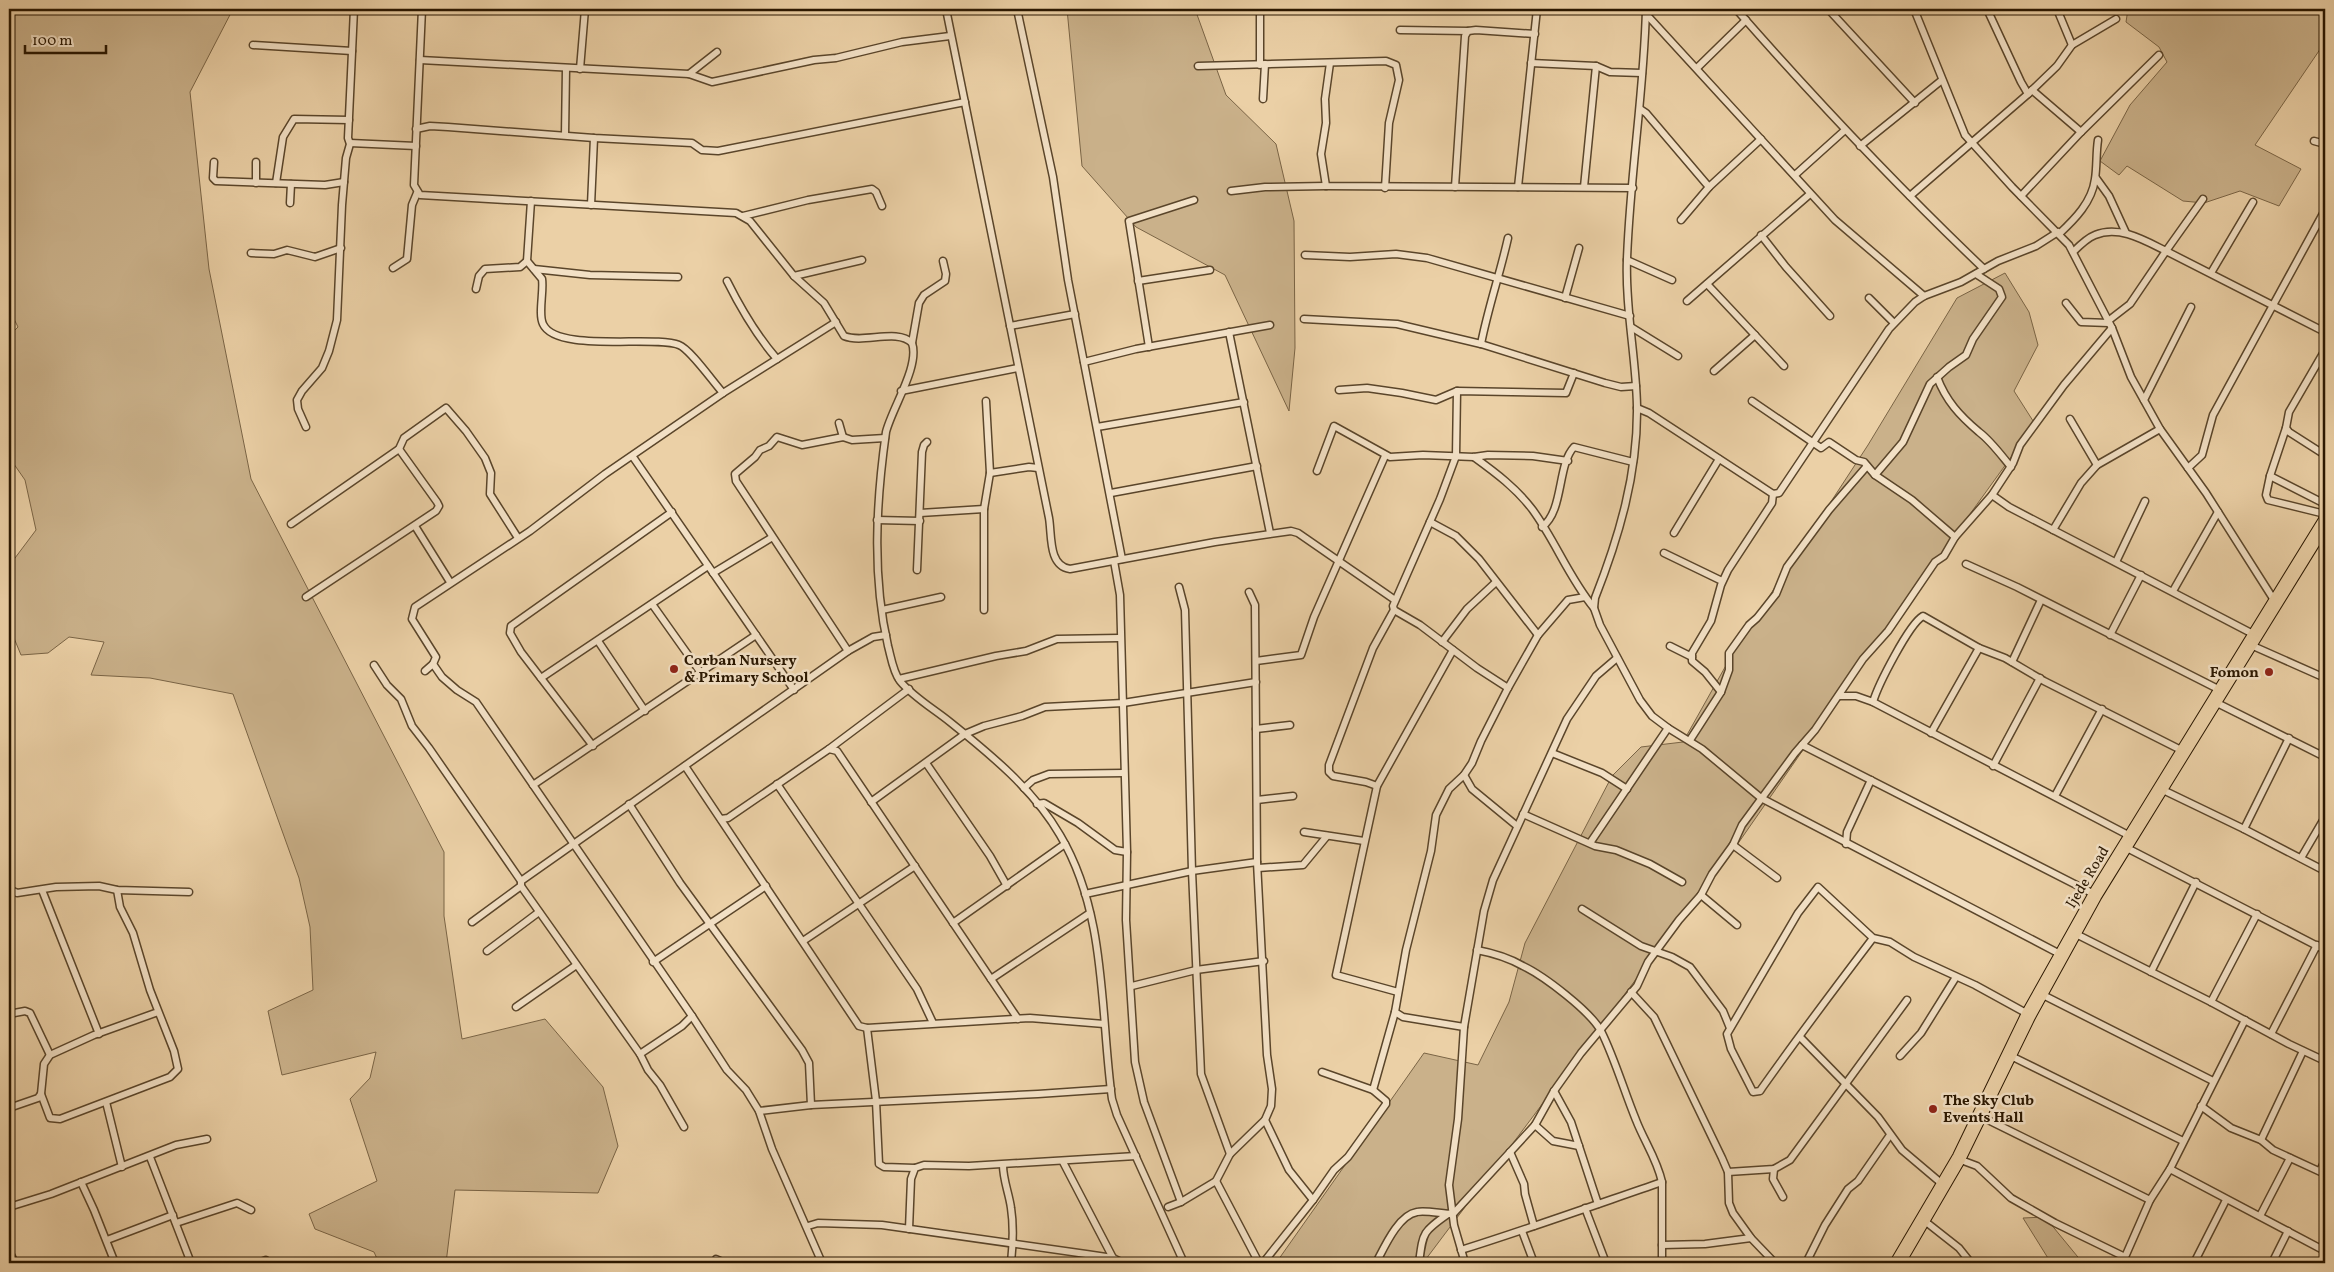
<svg xmlns="http://www.w3.org/2000/svg" width="2334" height="1272" font-family="Vollkorn,serif">
<style>
.green{fill:#cab18a;stroke:#7a6445}
.lines{fill:none;stroke-linecap:round;stroke-linejoin:round}
.minor-casing{stroke:#5a452a;stroke-width:9}
.major-casing{stroke:#2a1700;stroke-width:10}
.minor{stroke:#f2e0c5;stroke-width:6}
.major{stroke:#ebd0a6;stroke-width:8}
.poi-dot{fill:#8f2418;stroke:#f2e0c5;stroke-width:2}
.labels{text-anchor:middle;stroke-width:5;stroke-linejoin:round;paint-order:stroke}
.poi-label{font-size:15px;font-weight:bold;fill:#2a1700;stroke:#f2e0c5;text-anchor:start}
.street-label{font-size:15px;fill:#2a1700;stroke:#f2e0c5}
</style>
<rect width="100%" height="100%" fill="#ebd0a6"/>
<filter id="stains"><feTurbulence type="fractalNoise" baseFrequency=".004" numOctaves="4"/><feColorMatrix values="0 0 0 0 .2 0 0 0 0 .09 0 0 0 0 .02 0 0 0 .5 -.17"/></filter>
<radialGradient id="worn" r=".72"><stop offset=".6" stop-color="#630" stop-opacity="0"/><stop offset="1" stop-color="#630" stop-opacity=".3"/></radialGradient>
<g class="green">
<polygon points="9,9 233,9 190,92 209,269 251,479 444,852 444,916 462,1039 545,1019 603,1087 618,1146 598,1193 455,1190 446,1263 379,1263 374,1252 315,1229 309,1214 377,1181 350,1099 370,1078 376,1052 282,1075 268,1011 313,990 310,927 299,878 233,694 150,678 91,675 104,642 69,637 48,653 21,655 9,626 9,566 36,530 25,480 9,457 9,336 18,327 9,309"/>
<polygon points="1067,9 1195,9 1226,95 1276,144 1294,221 1295,348 1289,411 1225,275 1136,227 1082,166"/>
<polygon points="2128,9 2325,9 2325,42 2255,145 2301,169 2279,206 2240,191 2204,203 2183,201 2127,166 2119,175 2100,161 2130,105 2167,62 2159,47 2126,22"/>
<polygon points="2005,273 2029,312 2038,345 2014,391 2035,424 1892,622 1739,842 1423,1263 1276,1263 1424,1053 1478,1065 1509,1002 1525,943 1612,776 1641,747 1683,742 1738,644 1868,445 1957,298"/>
<polygon points="2045,1217 2082,1262 2087,1263 2051,1263 2023,1218"/>
</g>
<g class="lines">
<defs>
<g id="minor">
<path d="M422 9 414 185 420 195 736 213 750 221 794 276 824 303 844 336C864 344 897 328 912 343 920 366 892 408 886 432 876 503 872 576 888 646 891 657 893 672 900 681 913 697 934 709 950 722 990 754 1034 790 1060 835 1107 914 1100 1011 1112 1099L1117 1115 1184 1263"/>
<path d="M946 9 1049 518C1052 535 1048 566 1070 569L1215 542 1291 531 1298 533 1395 600"/>
<polyline points="1017,9 1053,177 1068,280 1122,559"/>
<path d="M1646 9C1644 92 1630 175 1627 259 1625 308 1636 357 1637 406 1638 473 1619 537 1595 598L1594 608 1600 625 1640 700 1652 716 1668 728 1702 749 1761 798 2058 953"/>
<path d="M1736 9C1815 99 1897 186 1984 269"/>
<polyline points="1828,9 1915,103"/>
<polyline points="1914,9 1965,135 2012,187 2069,245 2112,328 2131,377 2160,429 2206,493 2274,600"/>
<polyline points="1987,9 2021,82 2028,94"/>
<polyline points="2057,9 2072,45"/>
<polyline points="1646,14 1835,220 1924,296"/>
<polyline points="1400,30 1468,31"/>
<polyline points="253,45 352,51"/>
<polyline points="420,60 689,74 712,82 814,60 836,58 902,42 950,36"/>
<polyline points="1330,63 1325,99 1326,123 1321,154 1326,186 1633,188"/>
<polyline points="1531,63 1596,66 1610,72 1642,73"/>
<polyline points="1260,65 1260,10"/>
<polyline points="1198,66 1386,61 1396,65 1399,80 1389,123 1385,188"/>
<polyline points="1697,68 1746,20"/>
<polyline points="580,69 585,9"/>
<polyline points="689,74 717,52"/>
<polyline points="2032,90 2081,132"/>
<polyline points="1263,99 1265,64"/>
<polyline points="1640,109 1646,113 1709,187"/>
<polyline points="416,129 430,126 448,127 594,138 692,143 702,150 718,151 965,102"/>
<polyline points="565,135 566,69"/>
<polyline points="2314,141 2325,144"/>
<polyline points="350,143 416,146"/>
<polyline points="1860,146 1942,80"/>
<polyline points="214,162 213,178 216,181 325,185 344,182"/>
<polyline points="1795,175 1845,130"/>
<polyline points="2096,178 2109,196 2126,233"/>
<polyline points="256,183 256,162"/>
<polyline points="276,183 283,137 294,119 349,120"/>
<polyline points="1455,187 1465,36 1468,31 1476,30 1535,34"/>
<polyline points="1518,187 1537,9"/>
<polyline points="1584,187 1596,66"/>
<polyline points="1231,191 1265,187 1326,186"/>
<polyline points="1910,196 2028,94 2057,66 2072,45 2116,19"/>
<polyline points="2021,196 2081,132 2159,55"/>
<path d="M531 201 527 261 542 279C544 291 538 314 543 324 556 353 654 335 679 345 690 349 713 382 723 393"/>
<polyline points="290,203 291,184"/>
<polyline points="591,205 594,138"/>
<polyline points="743,216 808,200 872,189 876,192 882,206"/>
<polyline points="1681,220 1709,187 1761,139"/>
<path d="M2059 234C2075 219 2092 202 2095 179 2097 166 2096 153 2098 140"/>
<polyline points="1761,235 1786,267 1830,316"/>
<path d="M2073 252C2079 246 2087 238 2095 235 2119 225 2144 240 2166 251L2203 199"/>
<polyline points="251,253 274,254 287,250 315,257 341,248"/>
<polyline points="1305,255 1350,257 1396,254 1427,258 1630,316"/>
<polyline points="1627,260 1672,280"/>
<polyline points="393,268 407,259 412,205 417,193"/>
<polyline points="534,269 590,275 678,277"/>
<polyline points="2211,273 2253,202"/>
<polyline points="794,276 862,260"/>
<path d="M727 281C741 309 756 335 777 359"/>
<polyline points="1138,281 1210,270"/>
<polyline points="1707,284 1784,366"/>
<polyline points="476,289 479,276 485,269 520,267 527,261"/>
<polyline points="1565,298 1579,248"/>
<polyline points="1869,298 1894,323"/>
<polyline points="1687,301 1810,194"/>
<polyline points="2066,303 2081,322 2109,323"/>
<polyline points="1304,319 1397,324 1481,344 1605,383 1621,387 1636,386"/>
<polyline points="2108,321 2130,304 2166,251 2325,332"/>
<polyline points="1010,326 1075,314"/>
<polyline points="1631,327 1678,356"/>
<polyline points="1229,332 1270,533"/>
<polyline points="912,343 919,303 924,295 945,281 946,274 943,261"/>
<path d="M1481 344C1488 308 1500 274 1508 238"/>
<polyline points="1149,347 1129,221 1194,200"/>
<polyline points="2325,350 2289,412 2286,428 2289,432 2325,455"/>
<polyline points="1084,362 1136,349 1270,325"/>
<polyline points="1714,371 1755,335"/>
<path d="M1937 377C1946 401 1960 416 1979 432 1991 441 2001 455 2011 467"/>
<polyline points="1339,390 1367,388 1402,393 1436,400 1457,391 1566,393 1574,373"/>
<polyline points="901,391 1018,368"/>
<polyline points="1457,391 1456,456 1440,499 1393,606 1394,610 1420,625 1477,668 1508,688 1538,635 1568,600 1585,597"/>
<polyline points="2144,400 2191,307"/>
<polyline points="1752,401 1821,448 1829,442 1856,460 1864,462 1875,475 1912,500 1955,537"/>
<polyline points="1637,408 1649,413 1773,494 1779,493 1889,329 1915,302 1924,296 1961,282 1998,261 2036,246 2058,232"/>
<polyline points="2070,419 2097,465"/>
<polyline points="839,423 843,437"/>
<polyline points="306,427 298,409 297,400 302,391 322,368 329,351 337,320 342,205 346,158 350,144 348,138 354,9"/>
<polyline points="1097,427 1244,402"/>
<polyline points="2286,428 2270,476 2325,504"/>
<polyline points="633,457 794,690"/>
<path d="M1474 457C1496 473 1516 488 1532 509 1555 540 1569 578 1594 608"/>
<polyline points="2188,468 2202,455 2213,415 2325,210"/>
<polyline points="1317,471 1334,426 1390,457 1423,455 1474,457 1488,455 1533,456 1568,461"/>
<polyline points="990,473 1029,467 1038,468"/>
<polyline points="1875,475 1903,442 1930,384 1949,367 1966,355 1973,339 2002,297 1999,289 1976,274"/>
<polyline points="2270,476 2266,495 2268,500 2325,514"/>
<polyline points="1111,493 1257,466"/>
<polyline points="1992,495 2009,507 2253,634"/>
<polyline points="920,513 984,509"/>
<polyline points="877,520 920,521"/>
<polyline points="1430,522 1456,536 1479,559 1538,635"/>
<polyline points="291,524 399,449 404,438 446,408 466,431 485,458 491,473 490,494 518,538"/>
<polyline points="415,526 450,582"/>
<path d="M1542 527C1564 511 1557 465 1574 447L1633 462"/>
<polyline points="2053,530 2081,483 2097,465 2160,429"/>
<polyline points="1674,533 1719,459"/>
<polyline points="1664,553 1722,581"/>
<polyline points="1114,561 1120,595 1127,852 1126,920 1135,1062 1144,1102 1181,1202"/>
<polyline points="2116,562 2145,501"/>
<polyline points="1966,564 2017,587 2218,689"/>
<polyline points="917,570 922,452 924,445 927,442"/>
<polyline points="713,573 771,538"/>
<polyline points="1179,587 1185,610 1192,871 1201,1074 1230,1154"/>
<polyline points="2173,591 2218,512"/>
<polyline points="306,597 436,511 439,506 437,502 399,449"/>
<polyline points="652,604 701,673"/>
<polyline points="882,610 941,597"/>
<polyline points="984,610 984,509 990,473 986,401"/>
<polyline points="2110,635 2141,575"/>
<polyline points="598,641 645,711"/>
<polyline points="1442,642 1467,609 1496,582"/>
<polyline points="1670,646 1692,657"/>
<polyline points="2253,646 2325,678"/>
<polyline points="848,651 736,481 735,474 755,457 760,450 769,446 777,437 802,445 843,437 852,440 885,438"/>
<polyline points="1256,661 1301,655 1314,617 1385,456"/>
<polyline points="2012,662 2041,600"/>
<polyline points="433,664 442,677 457,690 476,702 692,1016 727,1070 746,1090 759,1111 772,1149 822,1263"/>
<polyline points="374,665 387,685 401,699 412,726 429,748 521,881"/>
<polyline points="425,671 433,664 436,657 412,619 415,607 530,531 605,474 723,393 836,322"/>
<polyline points="541,678 708,566"/>
<polyline points="899,679 996,656 1026,651 1057,639 1119,638"/>
<polyline points="1721,692 1705,672 1692,661 1692,653 1711,621 1721,585 1728,570 1772,503 1773,494"/>
<polyline points="1839,696 1856,696 1873,702 2128,835"/>
<path d="M1873 702C1878 685 1909 624 1923 616L1979 648 2005 658 2044 681 2181 750"/>
<polyline points="2217,703 2325,757"/>
<polyline points="1256,729 1290,725"/>
<polyline points="1931,733 1979,648"/>
<polyline points="1690,740 1721,692 1729,670 1729,653 1749,625 1757,618 1776,594 1787,567 1829,510 1867,466"/>
<polyline points="1802,745 2096,895"/>
<polyline points="593,746 521,652 510,633 511,626 672,512"/>
<polyline points="829,749 837,751 1018,1019"/>
<polyline points="1552,753 1602,773 1627,789"/>
<polyline points="926,763 990,856 1007,886"/>
<polyline points="685,766 859,1026 867,1028 1030,1018 1104,1024"/>
<polyline points="1993,766 2040,678"/>
<polyline points="1464,775 1472,789 1517,826"/>
<polyline points="777,784 917,989 933,1023"/>
<polyline points="533,785 756,635"/>
<polyline points="1377,786 1366,782 1333,776 1329,772 1329,765 1373,648 1394,610"/>
<polyline points="1024,788 1033,780 1049,774 1124,773"/>
<polyline points="2163,790 2244,829 2325,871"/>
<polyline points="2055,796 2102,709"/>
<polyline points="1257,800 1293,796"/>
<polyline points="871,802 965,734 984,726 1022,716 1045,707 1123,703 1256,682"/>
<polyline points="629,804 680,883 802,1050 809,1063 811,1105"/>
<polyline points="1037,804 1044,803 1078,823 1115,850 1127,852"/>
<polyline points="1523,814 1595,846 1616,850 1650,864 1682,882"/>
<polyline points="721,819 728,818 829,749 909,689"/>
<polyline points="2244,829 2289,738"/>
<polyline points="1304,832 1364,841"/>
<polyline points="1590,843 1668,728"/>
<polyline points="1846,844 1847,832 1871,780"/>
<polyline points="1733,845 1777,878"/>
<polyline points="2127,848 2325,950"/>
<polyline points="2301,858 2325,817"/>
<polyline points="1258,868 1303,865 1327,836"/>
<polyline points="9,889 17,893 56,887 99,886 117,890 189,892"/>
<polyline points="42,890 99,1034"/>
<polyline points="117,890 120,907 133,933 150,990 174,1051 178,1069 170,1077 60,1119 50,1118 41,1094 44,1064 50,1055 94,1035 158,1012"/>
<polyline points="1085,894 1192,871 1257,862"/>
<polyline points="1701,895 1737,925"/>
<polyline points="1582,909 1641,946 1672,957 1690,967 1723,1011 1730,1028"/>
<polyline points="472,922 521,886"/>
<polyline points="953,923 1065,844"/>
<polyline points="2076,934 2211,1002 2289,1044 2325,1061"/>
<path d="M1873 938C1835 988 1798 1037 1762 1088L1760 1091 1753 1092 1731 1049 1727 1034 1798 913 1818 887 1873 938 1890 942 1914 957 1975 985 2026 1013"/>
<polyline points="803,941 915,866"/>
<path d="M1477 950C1493 953 1509 958 1523 966 1544 976 1590 1011 1601 1031 1615 1059 1624 1091 1636 1120 1644 1141 1657 1159 1662 1182V1263"/>
<polyline points="487,951 539,912"/>
<polyline points="653,962 766,886"/>
<polyline points="2151,972 2196,882"/>
<polyline points="991,979 1090,913"/>
<polyline points="1132,986 1196,970 1264,961"/>
<polyline points="1398,992 1336,975 1377,786 1453,650"/>
<polyline points="1631,992 1654,1017 1722,1158 1728,1172 1729,1203 1733,1213 1751,1238 1775,1263"/>
<polyline points="2043,995 2213,1081"/>
<polyline points="9,1001 10,1014"/>
<polyline points="2211,1002 2257,914"/>
<polyline points="516,1007 575,966"/>
<polyline points="9,1014 25,1011 30,1013 50,1055"/>
<polyline points="1464,1027 1403,1017 1395,1012 1406,950 1431,851 1436,815 1449,789 1464,775 1472,763 1481,741 1508,688"/>
<polyline points="867,1028 876,1101 879,1164 884,1167 915,1168"/>
<polyline points="2271,1034 2317,945"/>
<polyline points="1800,1037 1878,1117 1902,1150 1941,1183"/>
<polyline points="640,1054 521,886 521,881 848,651 873,637 886,635"/>
<polyline points="1900,1056 1921,1033 1956,977"/>
<polyline points="2011,1056 2183,1141"/>
<polyline points="1373,1090 1395,1012"/>
<polyline points="1554,1091 1571,1122 1598,1204"/>
<polyline points="106,1102 122,1167"/>
<polyline points="2201,1106 2231,1128 2261,1140 2273,1150 2325,1174"/>
<polyline points="9,1108 38,1098 41,1094"/>
<polyline points="759,1111 811,1105 1038,1094 1111,1089"/>
<polyline points="1982,1117 2150,1200"/>
<polyline points="1265,1120 1289,1170 1313,1200"/>
<polyline points="1535,1125 1553,1141 1579,1146"/>
<polyline points="684,1127 660,1085 648,1070 640,1054 682,1026 692,1016"/>
<polyline points="2261,1140 2303,1051"/>
<polyline points="1510,1152 1524,1184 1525,1194 1534,1226"/>
<polyline points="150,1157 191,1263"/>
<polyline points="1961,1160 1977,1166 2011,1198 2055,1223 2125,1257 2150,1200 2170,1169 2245,1020"/>
<polyline points="1063,1162 1113,1258"/>
<path d="M1003 1165C1003 1180 1009 1193 1011 1208 1014 1227 1013 1244 1011 1263"/>
<polyline points="1774,1169 1773,1179 1783,1197"/>
<polyline points="2170,1169 2325,1251"/>
<polyline points="2320,1171 2325,1160"/>
<polyline points="1728,1172 1774,1169 1790,1160 1907,1000"/>
<polyline points="1216,1181 1259,1263"/>
<polyline points="81,1182 94,1210 115,1263"/>
<polyline points="9,1207 51,1194 176,1145 207,1139"/>
<polyline points="1168,1207 1181,1202 1216,1181 1230,1154 1265,1120 1271,1106 1272,1089 1267,1055 1257,862 1255,605 1249,592"/>
<polyline points="1585,1208 1606,1263"/>
<polyline points="2260,1216 2290,1158"/>
<polyline points="1926,1222 1959,1248 1971,1263"/>
<polyline points="176,1223 237,1203 251,1210"/>
<polyline points="808,1226 818,1223 882,1225 1086,1254 1113,1258 1123,1263"/>
<polyline points="909,1229 911,1179 915,1168 924,1165 969,1166 1136,1156"/>
<polyline points="1522,1231 1534,1263"/>
<polyline points="107,1240 173,1215"/>
<polyline points="1662,1245 1705,1244 1751,1238"/>
<path d="M1461 1250C1528 1229 1595 1205 1662 1182"/>
<polyline points="9,1251 15,1263"/>
<polyline points="716,1259 725,1263"/>
<polyline points="258,1263 266,1260"/>
<polyline points="1263,1263 1313,1200 1334,1170 1348,1157 1386,1104 1386,1101 1373,1090 1322,1072"/>
<path d="M1376 1263C1384 1248 1398 1215 1417 1212 1425 1210 1443 1214 1453 1214L1535 1125 1554 1091 1581 1053 1637 986 1648 962 1679 920 1701 895 1712 874 1733 845 1742 825 1795 753 1815 730 1863 659 1888 631 1935 562 1944 556 1955 537 1992 495 2013 463 2020 445 2064 385 2112 328"/>
<path d="M1419 1263C1423 1233 1422 1232 1448 1214"/>
<polyline points="1465,1263 1454,1225 1449,1185 1458,1119 1464,1027 1484,911 1493,880 1567,719 1596,676 1617,658"/>
<polyline points="1806,1263 1825,1225 1848,1189 1858,1181 1890,1135"/>
<polyline points="2194,1263 2226,1200"/>
<polyline points="2272,1263 2288,1231"/>
</g>
<g id="major">
<polyline points="1894,1263 1957,1156 2026,1013 2096,888 2325,516"/>
<polyline points="1901,1263 1961,1160 2031,1017 2097,897 2325,528"/>
</g>
</defs>
<use href="#minor" class="minor-casing"/>
<use href="#major" class="major-casing"/>
<use href="#minor" class="minor"/>
<use href="#major" class="major"/>
</g>
<g class="poi-dot">
<circle cx="674" cy="669" r="5"/>
<circle cx="2269" cy="672" r="5"/>
<circle cx="1933" cy="1109" r="5"/>
</g>
<g class="labels">
<g class="poi-label">
<text x="684" y="665">Corban Nursery<tspan x="684" dy="17">&amp; Primary School</tspan></text>
<text x="2259" y="677" text-anchor="end">Fomon</text>
<text x="1943" y="1105">The Sky Club<tspan x="1943" dy="17">Events Hall</tspan></text>
</g>
<g class="street-label">
<text transform="translate(2087 877) rotate(-59)" y="5">Ijede Road</text>
</g>
</g>
<rect width="2334" height="1272" fill="none" stroke="#ebd0a6" stroke-width="30"/>
<rect x="10" y="10" width="2314" height="1252" fill="none" stroke="#2a1700" stroke-width="2.5"/>
<rect x="15" y="15" width="2304" height="1242" fill="none" stroke="#2a1700"/>
<path d="M25 45v8h81v-8" fill="none" stroke="#2a1700" stroke-width="2.5"/>
<text x="32" y="45" font-size="15" fill="#2a1700" stroke="#f2e0c5" stroke-width="4" paint-order="stroke">100 m</text>
<rect width="100%" height="100%" filter="url(#stains)"/>
<rect width="100%" height="100%" fill="url(#worn)"/>
</svg>
